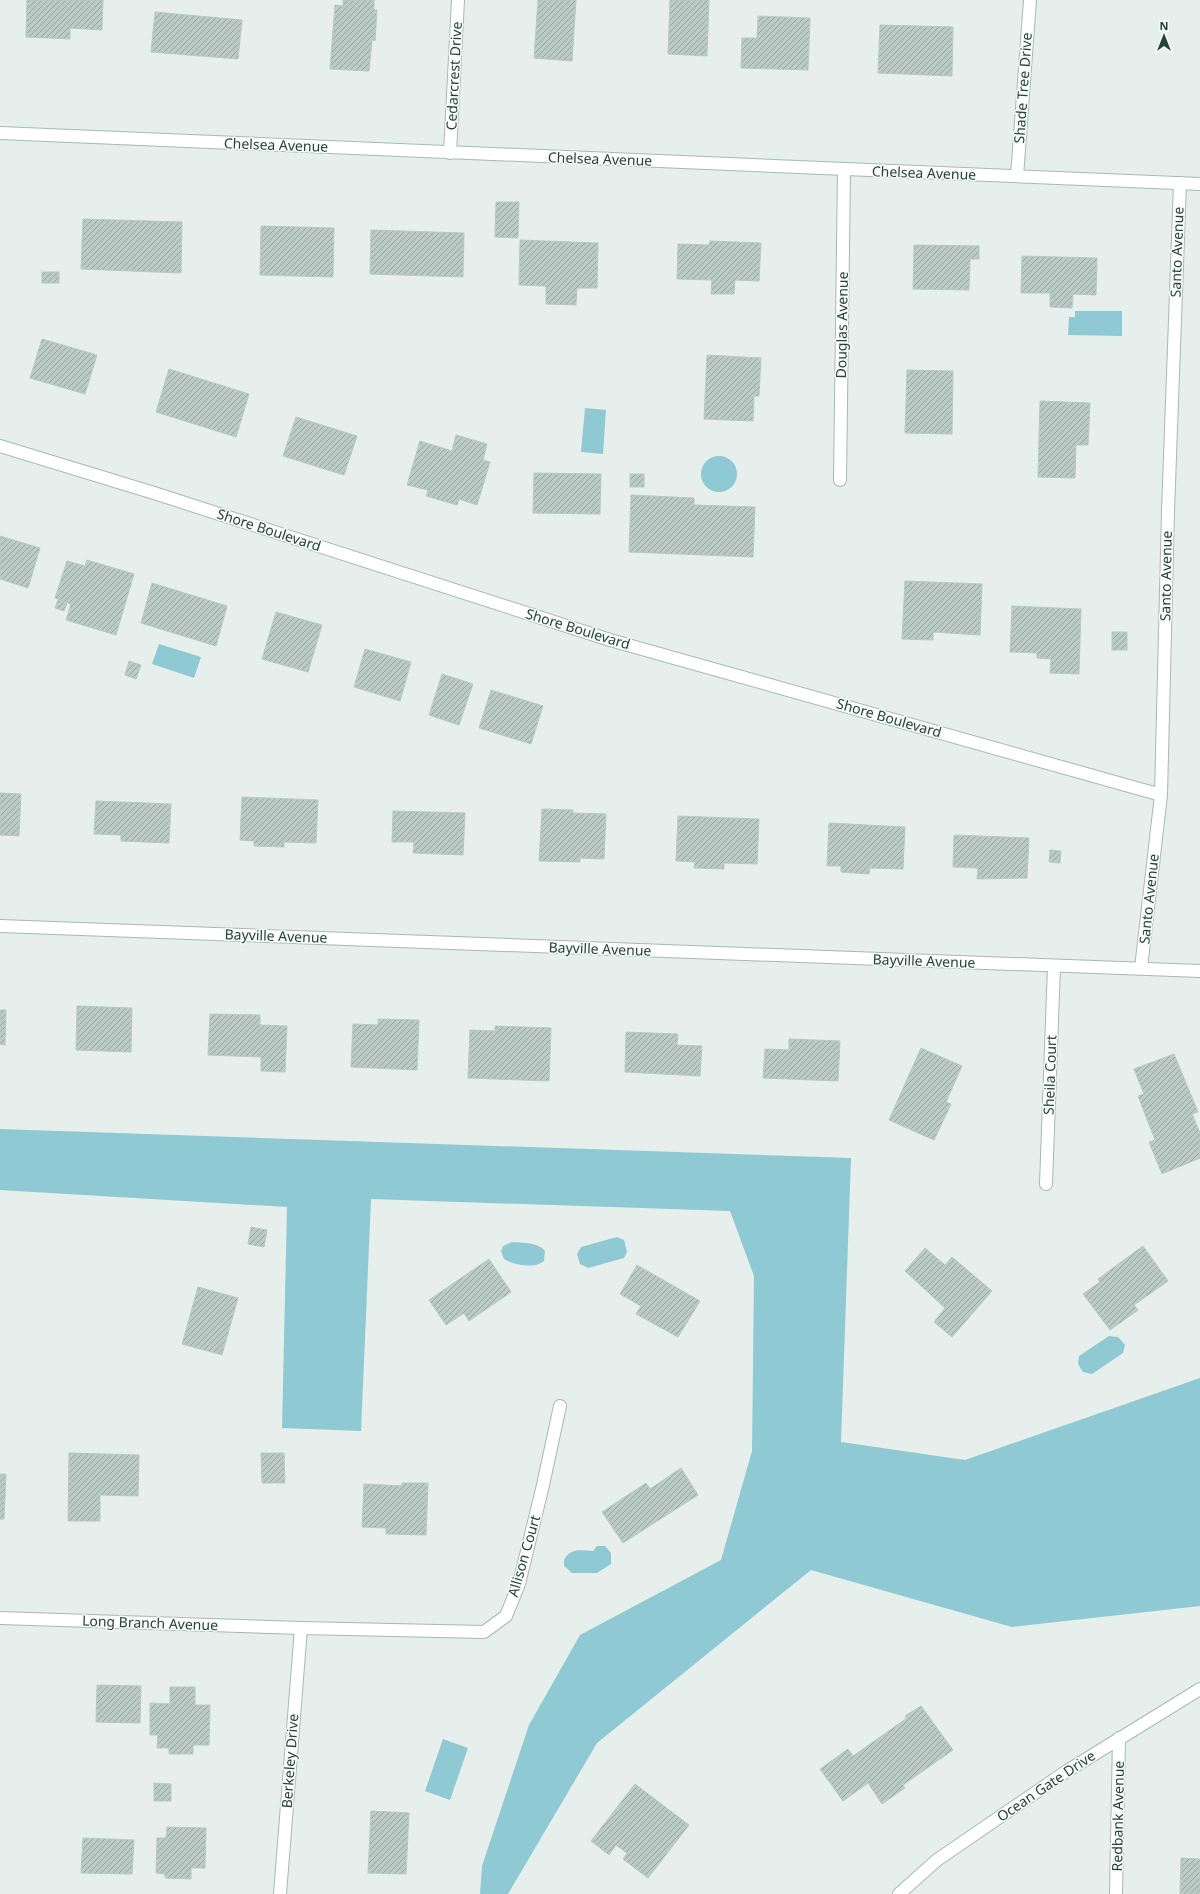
<svg xmlns="http://www.w3.org/2000/svg" width="1200" height="1894" font-family="'Noto Sans',sans-serif">
<style>
.water{fill:#8ec9d4}
.building{fill:url(#building-hatch);stroke:#b8c9c2}
.lines{fill:none;stroke-linecap:round;stroke-linejoin:round}
.street-casing{stroke:#a8b8b2;stroke-width:14}
.secondary-casing{stroke:#a4bbb3;stroke-width:14}
.street{stroke:#fff;stroke-width:12}
.secondary{stroke:#fff;stroke-width:12}
.labels{text-anchor:middle;stroke-width:3;stroke-linejoin:round;paint-order:stroke}
.street-label{font-size:14px;fill:#24423a;stroke:#f7fbf9}
</style>
<defs>
<pattern id="building-hatch" width="6" height="6" patternUnits="userSpaceOnUse"><rect width="6" height="6" fill="#bbcac4"/><path d="M-1 1l2-2M0 6l6-6M5 7l2-2" fill="none" stroke="#98a6a0"/></pattern>
</defs>
<rect width="100%" height="100%" fill="#e6efeb"/>
<g class="water">
<polygon points="1075,311 1122,311 1122,336 1068,335 1069,317 1075,317"/>
<polygon points="585,408 606,410 603,454 581,452"/>
<circle cx="719" cy="474" r="18"/>
<polygon points="159,644 201,657 194,678 152,664"/>
<polygon points="0,1129 851,1158 841,1442 965,1460 1200,1378 1200,1606 1012,1627 811,1570 597,1743 508,1894 480,1894 482,1866 529,1725 580,1635 721,1560 752,1451 754,1276 730,1211 371,1199 361,1431 282,1428 287,1207 0,1190"/>
<polygon points="617,1237 624,1240 627,1252 624,1258 588,1268 580,1264 577,1254 581,1247"/>
<path d="M512 1242C523 1243 538 1242 545 1251L544 1261C535 1269 513 1265 504 1259L501 1251 503 1246Z"/>
<polygon points="1109,1336 1118,1337 1125,1345 1123,1353 1092,1374 1083,1372 1078,1364 1079,1356"/>
<path d="M597 1546H605L611 1553V1564L597 1573H572L564 1566V1560C570 1548 580 1550 593 1551Z"/>
<polygon points="443,1739 468,1748 450,1800 425,1791"/>
</g>
<g class="building">
<polygon points="27,0 103,0 102,30 70,28 70,39 26,37"/>
<polygon points="343,0 374,0 374,10 377,10 375,41 372,40 369,71 330,69 335,5 343,6"/>
<polygon points="538,0 576,0 572,61 534,58"/>
<polygon points="670,0 709,0 707,56 668,54"/>
<polygon points="155,12 242,20 238,59 151,52"/>
<polygon points="758,16 810,18 808,70 741,68 742,38 757,38"/>
<polygon points="880,25 953,27 952,76 878,73"/>
<polygon points="496,202 519,202 518,238 495,237"/>
<polygon points="83,219 182,222 181,273 81,269"/>
<polygon points="261,226 334,228 333,277 260,275"/>
<polygon points="371,230 464,233 463,277 370,274"/>
<polygon points="520,240 598,243 597,288 577,288 576,305 546,304 546,286 519,285"/>
<polygon points="710,241 761,243 759,281 735,280 734,294 711,294 712,280 677,279 678,244 709,245"/>
<polygon points="914,245 979,246 979,259 970,259 969,290 913,289"/>
<polygon points="1022,256 1097,258 1096,295 1073,294 1072,308 1050,307 1050,293 1021,293"/>
<rect x="42" y="272" width="17" height="11"/>
<polygon points="42,339 97,355 85,394 30,378"/>
<polygon points="707,355 761,358 759,396 754,396 753,421 704,419"/>
<polygon points="169,369 249,394 236,437 156,412"/>
<polygon points="907,370 953,371 952,434 905,433"/>
<polygon points="1040,401 1090,403 1088,445 1076,445 1075,478 1038,477"/>
<polygon points="296,417 357,436 344,475 283,456"/>
<polygon points="456,435 487,444 483,460 490,462 477,505 459,499 457,505 426,496 428,490 407,485 420,441 452,451"/>
<polygon points="534,473 601,474 600,514 533,513"/>
<rect x="630" y="474" width="14" height="13"/>
<polygon points="631,495 694,498 694,505 755,507 753,557 629,552"/>
<polygon points="0,536 40,548 28,588 0,579"/>
<polygon points="87,560 134,574 116,635 66,620 71,604 55,598 67,561 85,566"/>
<polygon points="905,581 982,584 980,635 933,632 933,640 902,639"/>
<polygon points="152,583 227,606 216,646 141,623"/>
<polygon points="58,600 67,603 64,611 55,608"/>
<polygon points="1012,606 1081,609 1079,674 1050,673 1051,659 1037,658 1037,653 1010,652"/>
<polygon points="276,612 322,625 308,672 262,659"/>
<rect x="1112" y="632" width="15" height="18"/>
<polygon points="365,649 411,662 400,701 354,687"/>
<polygon points="129,661 141,665 136,679 125,675"/>
<polygon points="442,674 473,684 459,725 429,715"/>
<polygon points="491,690 543,706 531,744 479,728"/>
<polygon points="0,793 21,794 19,836 0,835"/>
<polygon points="242,797 318,800 316,843 284,842 284,847 254,846 254,841 240,840"/>
<polygon points="96,801 171,804 169,843 121,841 121,835 94,834"/>
<polygon points="542,809 573,810 573,813 606,814 604,859 580,858 580,862 539,861"/>
<polygon points="393,811 465,813 463,855 413,853 414,842 392,842"/>
<polygon points="678,816 759,819 757,864 724,863 724,869 694,868 695,862 676,861"/>
<polygon points="829,823 905,827 903,869 870,868 869,874 841,872 841,866 827,866"/>
<polygon points="954,835 1029,838 1027,878 977,879 978,868 953,867"/>
<polygon points="1050,850 1061,851 1060,863 1049,862"/>
<polygon points="77,1006 132,1008 131,1052 76,1050"/>
<polygon points="0,1010 6,1010 5,1045 0,1044"/>
<polygon points="210,1014 260,1015 260,1025 287,1026 285,1072 261,1071 261,1057 208,1055"/>
<polygon points="378,1019 419,1020 417,1070 351,1067 353,1024 378,1025"/>
<polygon points="495,1026 551,1028 549,1081 468,1078 470,1030 495,1031"/>
<polygon points="626,1032 678,1034 677,1045 702,1046 700,1076 625,1072"/>
<polygon points="789,1039 840,1041 838,1081 763,1078 765,1049 789,1050"/>
<polygon points="921,1048 962,1066 946,1102 951,1104 934,1140 889,1120"/>
<polygon points="1174,1054 1198,1112 1192,1114 1200,1133 1200,1158 1162,1174 1149,1142 1155,1140 1138,1096 1144,1094 1134,1069"/>
<polygon points="251,1227 267,1230 264,1247 248,1244"/>
<polygon points="1143,1246 1168,1281 1134,1305 1138,1310 1110,1330 1083,1294 1100,1282 1098,1279"/>
<polygon points="925,1248 945,1265 952,1257 992,1291 952,1337 934,1322 945,1308 905,1271"/>
<polygon points="489,1259 511,1292 469,1321 464,1313 446,1325 429,1300"/>
<polygon points="637,1265 700,1301 678,1337 636,1314 641,1306 620,1294"/>
<polygon points="198,1287 238,1298 222,1355 182,1344"/>
<polygon points="69,1453 139,1455 138,1496 100,1495 100,1521 68,1521"/>
<polygon points="261,1453 284,1453 285,1483 262,1483"/>
<polygon points="681,1468 698,1495 623,1543 602,1512 646,1483 650,1489"/>
<polygon points="0,1474 6,1474 4,1519 0,1519"/>
<polygon points="402,1483 428,1483 426,1535 386,1534 386,1528 362,1527 364,1484 402,1486"/>
<polygon points="97,1685 141,1686 140,1723 96,1722"/>
<polygon points="170,1687 195,1687 195,1705 210,1705 209,1745 193,1745 193,1754 169,1754 169,1748 157,1748 158,1735 150,1735 150,1703 170,1704"/>
<polygon points="921,1706 953,1750 903,1785 905,1788 882,1804 868,1783 843,1801 820,1769 848,1749 853,1756 907,1718 905,1716"/>
<polygon points="154,1783 171,1784 171,1801 154,1801"/>
<polygon points="635,1784 689,1825 648,1878 623,1859 627,1853 616,1845 609,1855 591,1841"/>
<polygon points="371,1811 409,1813 406,1874 368,1873"/>
<polygon points="167,1827 206,1828 205,1868 191,1868 191,1879 165,1878 165,1874 156,1873 157,1838 166,1838"/>
<polygon points="83,1838 134,1840 132,1874 81,1873"/>
<polygon points="1181,1858 1200,1859 1200,1894 1180,1894"/>
</g>
<g class="lines">
<defs>
<g id="street">
<polyline points="450,153 458,0"/>
<polyline points="1017,176 1030,0"/>
<polyline points="0,446 154,493 610,640 1161,795"/>
<polyline points="840,480 844,170"/>
<polyline points="0,926 1200,971"/>
<polyline points="1141,968 1161,795 1168,511 1180,183"/>
<polyline points="1046,1184 1054,966"/>
<polyline points="0,1618 301,1628 484,1632 506,1616 519,1584 543,1485 560,1406"/>
<polyline points="280,1894 301,1628"/>
<polyline points="1116,1894 1119,1738"/>
</g>
<g id="secondary">
<polyline points="0,133 1200,184"/>
<polyline points="899,1894 937,1860 1067,1771 1200,1689"/>
</g>
</defs>
<use href="#street" class="street-casing"/>
<use href="#secondary" class="secondary-casing"/>
<use href="#street" class="street"/>
<use href="#secondary" class="secondary"/>
</g>
<g class="labels">
<g class="street-label">
<text transform="translate(454 76) rotate(-87)" y="5">Cedarcrest Drive</text>
<text transform="translate(1023 88) rotate(-86)" y="5">Shade Tree Drive</text>
<text transform="translate(276 145) rotate(2)" y="5">Chelsea Avenue</text>
<text transform="translate(600 159) rotate(2)" y="5">Chelsea Avenue</text>
<text transform="translate(924 173) rotate(2)" y="5">Chelsea Avenue</text>
<text transform="translate(1177 252) rotate(-88)" y="5">Santo Avenue</text>
<text transform="translate(842 325) rotate(-89)" y="5">Douglas Avenue</text>
<text transform="translate(269 530) rotate(18)" y="5">Shore Boulevard</text>
<text transform="translate(1166 576) rotate(-89)" y="5">Santo Avenue</text>
<text transform="translate(578 629) rotate(17)" y="5">Shore Boulevard</text>
<text transform="translate(889 718) rotate(16)" y="5">Shore Boulevard</text>
<text transform="translate(1149 899) rotate(-84)" y="5">Santo Avenue</text>
<text transform="translate(276 936) rotate(2)" y="5">Bayville Avenue</text>
<text transform="translate(600 949) rotate(2)" y="5">Bayville Avenue</text>
<text transform="translate(924 961) rotate(2)" y="5">Bayville Avenue</text>
<text transform="translate(1050 1075) rotate(-88)" y="5">Sheila Court</text>
<text transform="translate(524 1556) rotate(-74)" y="5">Allison Court</text>
<text transform="translate(150 1623) rotate(2)" y="5">Long Branch Avenue</text>
<text transform="translate(290 1761) rotate(-86)" y="5">Berkeley Drive</text>
<text transform="translate(1046 1786) rotate(-34)" y="5">Ocean Gate Drive</text>
<text transform="translate(1118 1816) rotate(-89)" y="5">Redbank Avenue</text>
</g>
</g>
<g transform="translate(1164 36)" stroke="#f7fbf9" stroke-width="3" paint-order="stroke">
<path d="M0-3L7 15L0 10L-7 15Z" fill="#24423a"/>
<text y="-6" font-size="11" font-weight="bold" text-anchor="middle" fill="#24423a">N</text>
</g>
</svg>
